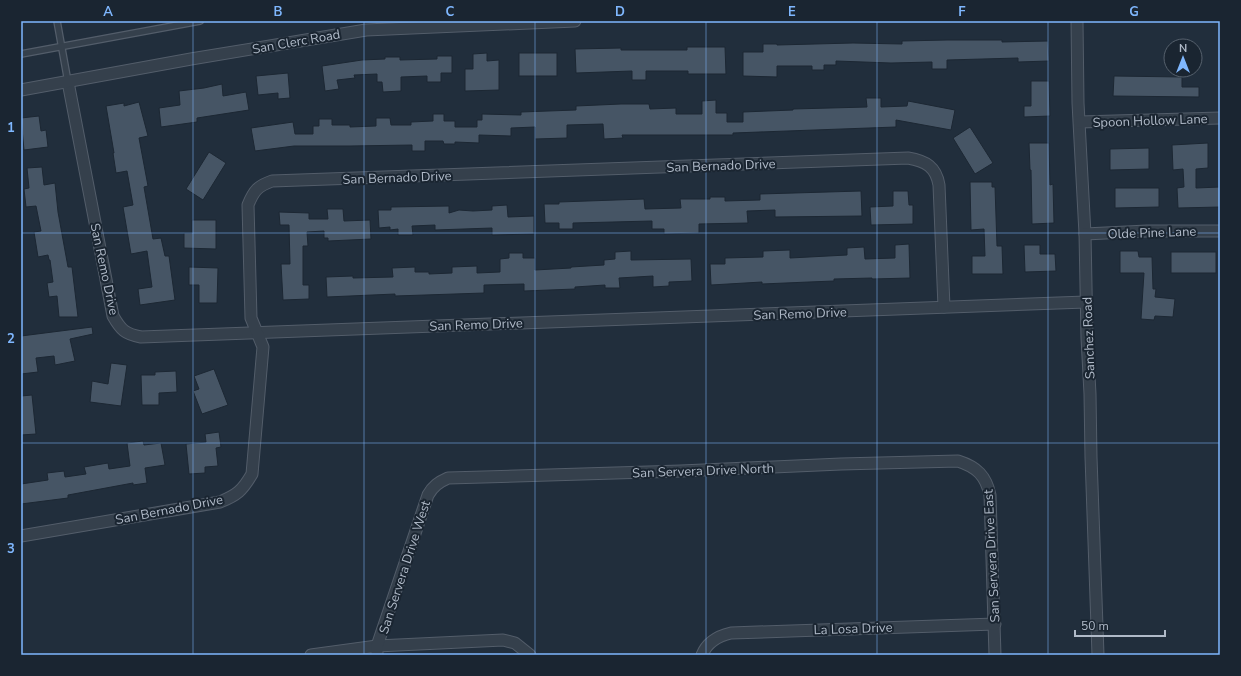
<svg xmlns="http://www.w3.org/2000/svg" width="1241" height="676" font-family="'Nunito Sans',sans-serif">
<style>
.building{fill:#465565;stroke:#1c2733}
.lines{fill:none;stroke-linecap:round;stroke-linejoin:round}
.lane-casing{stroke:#535d6a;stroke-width:8}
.street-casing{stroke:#535d6a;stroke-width:13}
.lane{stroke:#35404c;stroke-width:5.5}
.street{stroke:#35404c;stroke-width:11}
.grid{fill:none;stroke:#7fb7fe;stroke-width:1;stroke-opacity:0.55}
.labels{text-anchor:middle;stroke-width:4;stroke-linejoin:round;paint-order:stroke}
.street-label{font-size:13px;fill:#b0bac8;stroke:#1a2531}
.neatline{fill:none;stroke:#7fb7fe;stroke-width:1.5}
.grid-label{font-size:13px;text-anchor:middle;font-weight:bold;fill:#7fb7fe}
</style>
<rect width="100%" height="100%" fill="#212e3c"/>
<g class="building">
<polygon points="947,40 1002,40 1002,42 1048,41 1049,61 1018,62 1018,58 947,60 947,69 932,69 932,62 891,63 836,61 836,65 824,65 824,70 812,70 812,66 777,66 777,77 743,76 743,52 763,52 763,44 777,44 777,45 853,43 902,44 902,41"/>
<polygon points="687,47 725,47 726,74 688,74 688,71 646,71 646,80 632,80 632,71 576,73 575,49 621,48 621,50 687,50"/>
<polygon points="487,53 487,61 499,60 499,90 465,91 465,69 473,69 473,54"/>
<rect x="519" y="53" width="38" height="23"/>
<polygon points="437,56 452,56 452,73 441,73 441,82 427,82 427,76 401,77 401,91 383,92 382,82 377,82 377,74 354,75 355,78 337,80 339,89 325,91 322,66 362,60 385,59 385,57 400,57 400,60 437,59"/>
<polygon points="288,73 290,98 278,99 278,93 258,95 256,76"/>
<polygon points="1114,76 1182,77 1182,87 1199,87 1199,97 1113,96"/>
<polygon points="1031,81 1049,81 1050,116 1024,117 1024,106 1031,106"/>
<polygon points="222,84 223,96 246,92 249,110 197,118 197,122 161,127 159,108 180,105 179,91 204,88"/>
<polygon points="866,98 881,98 881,107 907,106 908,101 955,110 951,130 896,120 896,127 733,133 733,135 622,135 623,138 604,139 603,124 567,125 567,138 535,139 535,127 511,128 511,136 479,135 479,143 455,142 455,144 444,144 443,141 425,141 425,151 412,151 412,145 350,146 294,146 255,151 251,128 293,122 295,134 313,134 313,126 319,126 319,119 332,119 332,125 350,125 350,127 376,126 376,118 390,118 391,125 411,125 411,122 433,121 433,114 444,114 444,121 455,121 455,127 477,127 477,120 482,120 482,114 521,115 521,112 576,110 576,106 621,104 649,104 650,109 676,108 676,114 702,114 702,101 716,100 716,113 727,113 727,122 743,122 743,112 793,110 793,109 867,107"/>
<polygon points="139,102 148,136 139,138 148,186 144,187 153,239 161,238 165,256 169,256 175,300 140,305 138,289 152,287 147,251 131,254 123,207 133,205 127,171 116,173 113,153 114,153 106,106 124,103 124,106"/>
<polygon points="39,116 41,131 46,130 48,147 24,150 21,118"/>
<polygon points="970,127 993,163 975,174 953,138"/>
<polygon points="1029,143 1049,143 1050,185 1053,184 1054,223 1032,224 1031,170 1030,170"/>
<polygon points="1208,143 1208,168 1196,169 1196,188 1220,187 1220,207 1178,208 1177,188 1184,187 1183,169 1173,170 1172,145"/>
<polygon points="1149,148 1149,169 1110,170 1110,149"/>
<polygon points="209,152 226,163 203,200 186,189"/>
<polygon points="42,167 44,185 55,183 58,212 68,267 72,267 78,317 59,317 57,296 49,297 47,283 53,282 50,260 49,260 48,255 38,257 34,232 41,231 36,206 26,207 24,189 29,188 27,168"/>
<polygon points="970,182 992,182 992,187 995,187 997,246 1002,246 1003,274 972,274 972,256 985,256 984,229 971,230"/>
<polygon points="1115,188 1159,188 1159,207 1115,208"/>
<polygon points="861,191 862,216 775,217 775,210 747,211 748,223 699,224 699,233 664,234 664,229 652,229 652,221 573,223 573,229 559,229 559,223 545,223 544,204 559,204 559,202 644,199 645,209 681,208 680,199 710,199 710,197 725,197 725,201 760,200 760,194"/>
<polygon points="893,191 908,191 909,205 913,205 913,224 871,225 870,207 893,206"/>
<polygon points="507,205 508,217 534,216 534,234 492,235 492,228 435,230 435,225 412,226 413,235 398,235 398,229 390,230 390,227 379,228 378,210 391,210 391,207 449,206 449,213 459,210 473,211 492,210 492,206"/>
<polygon points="327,209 343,209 344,221 370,220 371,239 328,241 328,238 324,238 324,231 307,232 308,246 303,246 303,285 309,285 309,299 283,300 281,264 290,264 289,225 280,225 279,212 309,213 309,219 328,219"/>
<polygon points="192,220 216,220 216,249 184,248 184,233 192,233"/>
<polygon points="909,244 910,278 872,279 872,278 834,279 834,281 809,282 762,284 762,282 711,285 710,264 725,264 725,258 763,257 763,251 790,250 790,258 847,255 847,248 864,247 865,259 895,258 895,245"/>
<polygon points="1024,245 1040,245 1040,254 1055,254 1056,271 1025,272"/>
<polygon points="631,251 631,260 691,259 692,281 669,282 669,286 653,287 653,276 619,278 620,288 605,288 605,285 575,287 575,289 524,291 524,284 484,285 484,293 395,296 395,294 327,297 326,277 353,276 353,278 393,277 392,268 415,267 415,272 429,272 429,274 452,273 452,267 477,266 477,273 500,272 500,259 509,258 509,253 523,253 523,258 535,258 535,270 571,268 571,267 604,265 604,260 615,259 615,252"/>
<polygon points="1120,251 1138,251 1139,257 1152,257 1153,289 1156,289 1155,297 1175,299 1173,317 1155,316 1154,320 1141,319 1144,273 1120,273"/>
<rect x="1171" y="252" width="45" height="21"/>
<polygon points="189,267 218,268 217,303 199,303 199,285 189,285"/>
<polygon points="92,327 93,334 70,339 75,361 55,365 54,356 36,358 38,372 21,374 21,336"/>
<polygon points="111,363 127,365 121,406 90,402 92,381 108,384"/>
<polygon points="214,369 228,405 202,414 193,391 199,389 194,376"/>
<polygon points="176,371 177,392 159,393 159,405 142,405 141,375 155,375 155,372"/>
<polygon points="32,395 36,434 21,435 21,396"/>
<polygon points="219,432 221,447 216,448 218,466 205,467 205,473 189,474 186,444 206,442 205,434"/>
<polygon points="143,441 144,445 161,443 165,465 145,468 147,483 133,485 133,483 68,495 68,498 21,504 21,484 48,480 47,473 64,471 65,477 86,474 84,467 108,463 109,469 130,466 127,443"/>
</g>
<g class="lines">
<defs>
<g id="lane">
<polyline points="57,21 68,82"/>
<polyline points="21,54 200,21"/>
</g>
<g id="street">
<polyline points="1077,21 1078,103 1085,234 1087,338 1090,394 1091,457 1098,655"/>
<path d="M68 82 113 316C121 330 125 334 141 337L1086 302"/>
<polyline points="21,90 191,59 366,30 575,21"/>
<polyline points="1080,122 1220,118"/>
<polyline points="1085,234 1147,231 1220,231"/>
<path d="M21 536 220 502C237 495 242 491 252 474L263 347 251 318 248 205C254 190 258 186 272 181L908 158C926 161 936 167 939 185L944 307"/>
<polyline points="311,655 377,646 503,640 515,643 530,655"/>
<path d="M377 655V646L428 495C433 486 439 482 448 478L681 471 841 464 958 461C977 467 986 476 990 495L995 655"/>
<path d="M702 655C707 642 718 636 731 633L995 624"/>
</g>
</defs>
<use href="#lane" class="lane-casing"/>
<use href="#street" class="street-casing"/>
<use href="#lane" class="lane"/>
<use href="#street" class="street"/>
</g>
<path class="grid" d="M193 21V655M364 21V655M535 21V655M706 21V655M877 21V655M1048 21V655M21 233H1220M21 443H1220"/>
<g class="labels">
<g class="street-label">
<text transform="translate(296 41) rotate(-10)" y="5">San Clerc Road</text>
<text transform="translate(1150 120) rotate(-2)" y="5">Spoon Hollow Lane</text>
<text transform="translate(721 165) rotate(-2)" y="5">San Bernado Drive</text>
<text transform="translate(397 177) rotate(-2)" y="5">San Bernado Drive</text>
<text transform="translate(1152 232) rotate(-2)" y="5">Olde Pine Lane</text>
<text transform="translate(105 269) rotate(78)" y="5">San Remo Drive</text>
<text transform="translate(800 313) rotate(-2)" y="5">San Remo Drive</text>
<text transform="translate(476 324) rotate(-2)" y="5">San Remo Drive</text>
<text transform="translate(1088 338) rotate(-92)" y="5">Sanchez Road</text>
<text transform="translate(703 470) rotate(-2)" y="5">San Servera Drive North</text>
<text transform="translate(169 509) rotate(-11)" y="5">San Bernado Drive</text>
<text transform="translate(991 556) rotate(-93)" y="5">San Servera Drive East</text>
<text transform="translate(404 567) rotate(-72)" y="5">San Servera Drive West</text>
<text transform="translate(853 628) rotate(-2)" y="5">La Losa Drive</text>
</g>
</g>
<rect width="1241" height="676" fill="none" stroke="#1a2531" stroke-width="44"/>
<g transform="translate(1183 58)"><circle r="19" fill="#1a2531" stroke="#56616d"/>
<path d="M0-3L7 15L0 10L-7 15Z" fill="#7fb7fe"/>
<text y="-6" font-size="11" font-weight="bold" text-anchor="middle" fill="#b0bac8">N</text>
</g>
<path d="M1075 630v6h90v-6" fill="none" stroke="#b0bac8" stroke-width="2"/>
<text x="1081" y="630" font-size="12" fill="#b0bac8" stroke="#1a2531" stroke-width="3" paint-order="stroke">50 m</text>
<rect x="22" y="22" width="1197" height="632" class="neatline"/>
<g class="grid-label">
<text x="108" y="16">A</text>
<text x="278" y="16">B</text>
<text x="450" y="16">C</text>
<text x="620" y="16">D</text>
<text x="792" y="16">E</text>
<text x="962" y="16">F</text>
<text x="1134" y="16">G</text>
<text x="11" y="132">1</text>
<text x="11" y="343">2</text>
<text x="11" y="553">3</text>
</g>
</svg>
